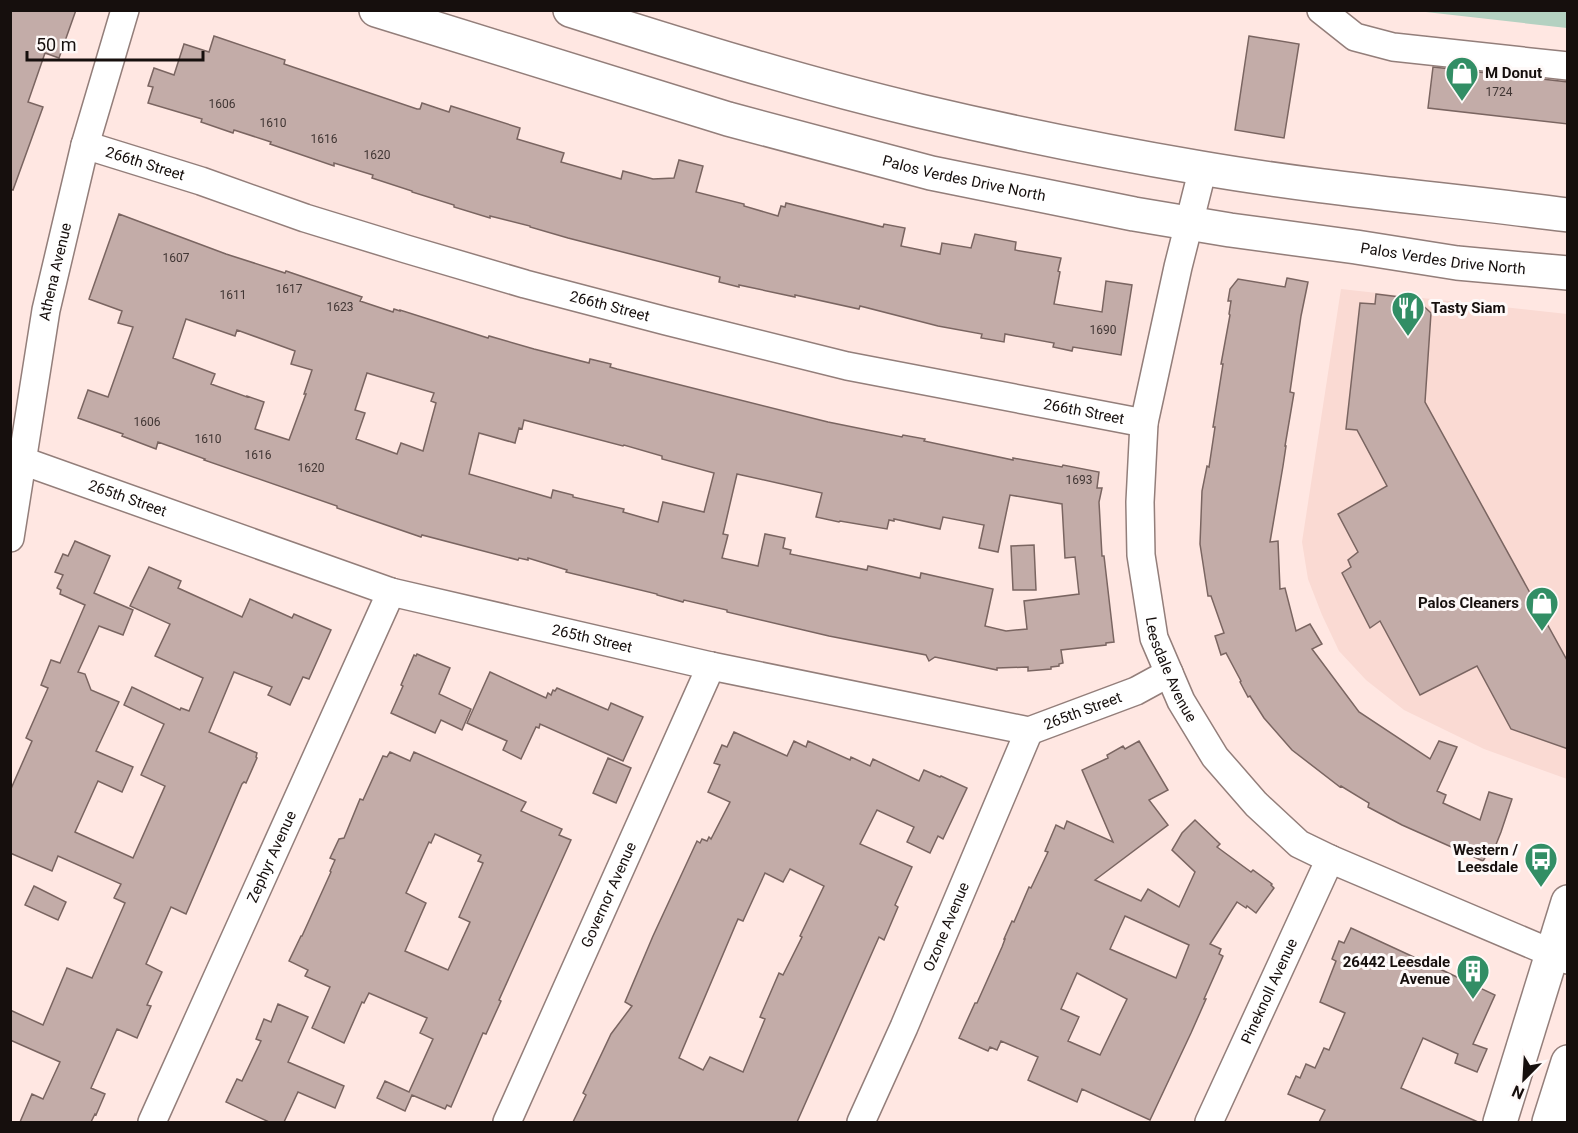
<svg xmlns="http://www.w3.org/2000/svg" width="1578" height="1133" font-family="Roboto,sans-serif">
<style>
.built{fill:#fadad3}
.green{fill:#b4d1c1}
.building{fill:#c3aca8;stroke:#7a6561;stroke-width:1.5;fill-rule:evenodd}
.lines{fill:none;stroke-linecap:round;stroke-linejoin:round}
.street-casing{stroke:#937e7a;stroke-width:30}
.secondary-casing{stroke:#937e7a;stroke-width:36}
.primary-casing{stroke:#937e7a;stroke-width:36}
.street{stroke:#fff;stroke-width:27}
.secondary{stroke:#fff;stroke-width:33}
.primary{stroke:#fff;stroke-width:33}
.labels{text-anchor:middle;stroke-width:6;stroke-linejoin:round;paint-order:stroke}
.number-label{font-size:12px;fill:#413634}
.poi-label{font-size:15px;font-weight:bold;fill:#160f0d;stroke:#fef9f8;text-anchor:end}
.street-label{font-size:15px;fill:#160f0d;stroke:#fef9f8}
</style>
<rect width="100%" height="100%" fill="#ffe7e2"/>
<polygon class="built" points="1341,289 1567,314 1567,779 1484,749 1404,710 1366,680 1339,651 1322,615 1308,579 1302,542"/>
<polygon class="green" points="1417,11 1567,11 1567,28"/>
<g class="building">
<polygon points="10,10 76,10 59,58 45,53 28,102 43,107 13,190 10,189"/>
<polygon points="214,36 285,60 284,64 417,109 420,109 422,103 449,112 451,106 520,128 517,139 564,153 561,162 621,179 623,171 653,179 674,178 679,160 703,166 696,192 744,204 744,206 778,216 781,206 785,207 786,203 883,227 884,224 905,228 901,246 940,254 942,243 971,248 975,234 1016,242 1015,250 1061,258 1058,271 1060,272 1054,304 1102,312 1106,281 1132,285 1121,355 1073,347 1072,351 1053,347 1054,343 1005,334 1004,342 981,338 982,334 938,326 860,306 859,309 795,295 795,297 739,285 739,287 719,282 720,277 568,238 530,227 530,226 490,216 490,218 454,207 454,205 412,192 412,191 372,178 373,175 334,163 334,166 270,144 271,142 234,130 233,133 201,122 202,119 148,103 153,87 148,86 154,68 174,75 184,44 209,52"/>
<polygon points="1249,36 1299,44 1284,138 1235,130"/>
<polygon points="1433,67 1568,82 1568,124 1428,108"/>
<path d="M119 214 226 254 285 273 286 271 362 297 360 301 393 312 394 309 400 311V310L488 338 489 336 534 349 589 363 590 359 611 364 610 367 617 369 828 422 902 437 903 435 925 439 924 441 1013 460V458L1062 467 1063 465 1099 472 1097 488H1102L1099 502 1102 556H1104L1114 642 1106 643V645L1061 650 1063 663 1059 664V666L1051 667V669L1028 671V667L997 668V670L935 657 929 661 926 655 829 636 727 612V610L684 600 683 602 657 595V594L566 572 567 570 528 558V560L519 558 518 560 422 535 421 537 357 515 337 508V506L204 460 205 459 158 442 156 449 122 436 123 434 78 418 88 390 108 397 133 327 118 323 122 311 89 299ZM186 319 235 336 237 330 295 351 291 364 312 370 304 394H306L289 440 255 429 264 402 247 396V397L211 384 215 374 173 358ZM367 373 434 393 431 401 436 403 423 451 401 443 397 454 356 439 365 413 355 410ZM524 420 623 446 624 445 662 456V459L714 473 704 512 663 502 658 522 623 512 624 509 573 497V495L553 490 551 498 469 474 479 433 515 443 519 428 522 429ZM737 474 822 493 816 517 839 522 840 521 887 529 889 520 894 521V519L940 529 943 517 984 525 979 548 998 552 1010 495 1062 504 1065 558 1075 557 1079 594 1024 601 1027 629 1006 631 985 626 993 589 921 573 920 578 868 566 867 570 790 554 791 550 783 548 785 538 765 534 758 566 722 558 728 535 723 534Z"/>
<polygon points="1287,278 1308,282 1301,316 1290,392 1294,393 1285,446 1286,446 1283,466 1270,542 1278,541 1280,589 1285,588 1296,631 1310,624 1322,644 1312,649 1359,712 1430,759 1439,741 1457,747 1437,791 1446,795 1443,803 1480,820 1489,792 1512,799 1501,832 1495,847 1492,846 1483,861 1402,825 1368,807 1369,803 1341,786 1340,787 1292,750 1264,718 1250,696 1248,697 1240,682 1241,681 1226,653 1221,655 1215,636 1224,633 1211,596 1208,596 1200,544 1202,491 1207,466 1209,467 1215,427 1213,427 1223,364 1221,364 1230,315 1229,314 1231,301 1228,301 1230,289 1238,279 1285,287"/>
<polygon points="1376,294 1416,299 1431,313 1425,402 1568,662 1568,749 1511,729 1477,666 1420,695 1380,621 1370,628 1342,573 1351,567 1348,560 1358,552 1338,514 1387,486 1357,430 1346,429 1360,303 1375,304"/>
<polygon points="75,541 110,556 94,593 133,610 123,635 99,626 78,672 85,674 91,690 119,702 96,751 133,767 122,792 98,781 75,832 133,858 165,786 141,775 164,724 124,705 132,687 180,710 181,708 189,711 203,678 155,656 170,624 130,606 149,567 181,581 178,588 242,617 250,599 292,618 294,614 331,630 309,679 303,677 290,705 268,695 272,687 234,672 209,732 257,753 256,757 257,758 246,783 244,782 242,784 186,914 171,907 146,964 162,972 147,1005 151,1006 137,1038 117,1029 91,1088 105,1094 96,1115 95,1114 91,1122 20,1122 32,1094 43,1099 60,1062 10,1040 10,1010 43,1025 67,968 92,978 125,903 114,898 121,884 58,856 52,871 10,853 10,791 32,741 26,738 48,688 41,685 51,660 60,663 85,605 60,594 61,590 57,588 63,575 55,572 63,554 68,556"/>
<polygon points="1034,545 1036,590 1013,590 1011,546"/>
<polygon points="417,654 450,668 439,694 471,709 462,730 441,720 435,733 391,713 403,686 401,685 414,655 416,656"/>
<polygon points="490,672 546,698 548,693 551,695 553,690 555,691 557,688 608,710 611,703 643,717 623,761 540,724 539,728 536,727 521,759 503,750 507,741 467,723"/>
<path d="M734 732 787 756 794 741 806 747 808 741 850 760 851 757 870 766 873 759 919 781 924 770 940 777 941 776 967 788 943 839 938 836 930 853 907 842 914 827 877 810 860 844 912 867 895 905 898 907 884 940 879 937 797 1122H573L586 1095 583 1093 611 1034 632 1006 625 1002 653 936 697 841 700 843 702 839 707 841 709 837 711 839 730 802 708 792 720 765 714 763 722 745 727 747ZM790 869 824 886 800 936 802 937 783 975 779 973 760 1017 765 1019 743 1072 710 1057 703 1070 679 1058 738 919 743 921 765 873 783 882Z"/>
<path d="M1139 741 1168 790 1149 800 1168 825 1095 880 1141 901 1148 889 1179 907 1195 872 1172 850 1182 833 1195 820 1220 844 1217 847 1251 872 1253 870 1272 884 1271 885 1274 888 1256 913 1247 906 1246 908 1237 902 1210 944 1221 949 1219 954 1223 956 1204 999H1206L1191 1033 1150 1120 1082 1089 1077 1102 1028 1080 1038 1057 1001 1041 997 1050 990 1047 988 1051 959 1038 975 1003H977L1002 947 1005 939H1004L1012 921 1014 922 1029 887 1031 888 1048 852 1045 851 1056 825 1064 829 1067 821 1113 842 1082 770 1108 758 1107 755 1123 746 1125 749ZM1125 916 1189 945 1176 978 1110 949ZM1077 973 1127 999 1100 1055 1068 1041 1079 1017 1061 1009Z"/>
<path d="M390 752 410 761 414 752 526 802 521 811 562 829 559 835 571 840 499 1000 501 1001 486 1034 483 1033 451 1107 447 1105 445 1109 412 1095 405 1111 377 1098 385 1081 409 1092 433 1039 420 1033 427 1018 369 993 364 1003 362 1002 344 1043 312 1028 330 987 305 976 308 970 289 961 301 936H302L331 872 330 871 335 860 330 858 339 839 344 838 360 799 363 800 383 756 387 757ZM435 834 481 855 478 861 483 863 459 917 470 922 448 970 405 951 426 903 406 893 429 842 431 843Z"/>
<polygon points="608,758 631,768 616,803 593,793"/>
<polygon points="34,886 66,902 58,920 25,905"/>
<polygon points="1351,928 1418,959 1418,957 1435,965 1440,969 1495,995 1473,1044 1487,1049 1477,1072 1455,1063 1458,1054 1423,1038 1401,1088 1478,1122 1319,1122 1325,1110 1288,1094 1296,1076 1300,1078 1306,1064 1315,1068 1324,1048 1329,1050 1345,1013 1320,1002 1336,961 1332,959 1339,941 1344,943"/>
<polygon points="278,1004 308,1017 288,1062 344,1086 335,1108 298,1092 284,1122 269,1122 226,1102 237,1079 242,1081 261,1041 256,1039 264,1019 271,1022"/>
</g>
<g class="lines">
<defs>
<g id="street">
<polyline points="1321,10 1355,37 1393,47 1568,66"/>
<path id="s1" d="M85 145 201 181 305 218 406 249 525 284 666 321 847 366 1144 423"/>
<path id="s2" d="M1203 168 1178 267 1144 423 1140 502 1141 555 1154 638 1181 701 1215 757 1256 804 1299 844 1330 859 1568 960"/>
<path id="s3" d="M23 461 391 592 711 666 1029 731 1136 691 1169 673"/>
<path id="s4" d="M10 538 46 310 85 145 125 10"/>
<path id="s5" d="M152 1122 391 592"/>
<path id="s6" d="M507 1122 711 666"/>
<path id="s7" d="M861 1122 904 1027 1029 731"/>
<path id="s8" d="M1209 1122 1330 859"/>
</g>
<g id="secondary">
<path id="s9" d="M376 10 728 119 931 173 1134 214 1230 230 1356 247 1457 263 1568 273"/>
<path d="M570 10C686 47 802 83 920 111 1013 133 1107 152 1201 168 1323 189 1445 199 1568 215"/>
</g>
<g id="primary">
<polyline points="1500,1122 1568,902"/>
<polyline points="1549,1122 1568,1062"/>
</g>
</defs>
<use href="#street" class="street-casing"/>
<use href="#secondary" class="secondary-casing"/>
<use href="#primary" class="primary-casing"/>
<use href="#street" class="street"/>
<use href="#secondary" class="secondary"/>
<use href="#primary" class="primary"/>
</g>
<defs>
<symbol id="shop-pin" viewBox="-11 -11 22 30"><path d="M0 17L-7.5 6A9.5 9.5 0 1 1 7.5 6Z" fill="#328e65" stroke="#fef9f8"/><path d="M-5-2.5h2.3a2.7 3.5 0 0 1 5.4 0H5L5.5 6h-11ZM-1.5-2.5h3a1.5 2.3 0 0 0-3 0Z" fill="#fff"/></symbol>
<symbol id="restaurant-pin" viewBox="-11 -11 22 30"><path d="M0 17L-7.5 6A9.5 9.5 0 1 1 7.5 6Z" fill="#328e65" stroke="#fef9f8"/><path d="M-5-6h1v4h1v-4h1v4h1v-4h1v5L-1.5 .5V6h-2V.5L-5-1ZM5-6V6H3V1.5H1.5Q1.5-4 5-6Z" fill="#fff"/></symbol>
<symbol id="bus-pin" viewBox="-11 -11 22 30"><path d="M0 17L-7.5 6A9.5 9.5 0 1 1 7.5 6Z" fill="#328e65" stroke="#fef9f8"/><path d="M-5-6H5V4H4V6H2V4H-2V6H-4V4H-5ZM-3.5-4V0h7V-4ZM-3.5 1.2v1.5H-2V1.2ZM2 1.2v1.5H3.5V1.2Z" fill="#fff"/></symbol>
<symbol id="building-pin" viewBox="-11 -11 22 30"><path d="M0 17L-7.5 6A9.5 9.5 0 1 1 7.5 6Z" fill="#328e65" stroke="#fef9f8"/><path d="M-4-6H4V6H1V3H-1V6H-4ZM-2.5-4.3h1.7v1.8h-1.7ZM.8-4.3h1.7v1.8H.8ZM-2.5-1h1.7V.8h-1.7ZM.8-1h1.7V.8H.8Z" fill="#fff"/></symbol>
</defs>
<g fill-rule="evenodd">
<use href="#shop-pin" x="1443" y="54" width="38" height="52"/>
<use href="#restaurant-pin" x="1389" y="289" width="38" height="52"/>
<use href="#shop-pin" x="1523" y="584" width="38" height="52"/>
<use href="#bus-pin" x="1522" y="840" width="38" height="52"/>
<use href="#building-pin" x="1454" y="952" width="38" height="52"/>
</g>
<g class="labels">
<g class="number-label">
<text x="1499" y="96">1724</text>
<text x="222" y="108">1606</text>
<text x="273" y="127">1610</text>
<text x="324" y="143">1616</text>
<text x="377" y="159">1620</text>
<text x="176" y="262">1607</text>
<text x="289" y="293">1617</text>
<text x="233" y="299">1611</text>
<text x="340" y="311">1623</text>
<text x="1103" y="334">1690</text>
<text x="147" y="426">1606</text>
<text x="208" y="443">1610</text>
<text x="258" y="459">1616</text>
<text x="311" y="472">1620</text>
<text x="1079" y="484">1693</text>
</g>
<g class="poi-label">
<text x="1485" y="78" text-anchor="start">M Donut</text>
<text x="1431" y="313" text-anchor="start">Tasty Siam</text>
<text x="1519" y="608">Palos Cleaners</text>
<text x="1518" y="855">Western /<tspan x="1518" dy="17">Leesdale</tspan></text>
<text x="1450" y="967">26442 Leesdale<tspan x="1450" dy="17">Avenue</tspan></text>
</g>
<g class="street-label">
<text dy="5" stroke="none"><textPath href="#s1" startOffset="63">266th Street</textPath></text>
<text dy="5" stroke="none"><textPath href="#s9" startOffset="612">Palos Verdes Drive North</textPath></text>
<text dy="5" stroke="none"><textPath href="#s9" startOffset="1098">Palos Verdes Drive North</textPath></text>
<text dy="5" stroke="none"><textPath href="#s4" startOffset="270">Athena Avenue</textPath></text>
<text dy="5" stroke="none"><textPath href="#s1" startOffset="549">266th Street</textPath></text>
<text dy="5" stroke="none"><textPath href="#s1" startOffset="1035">266th Street</textPath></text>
<text dy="5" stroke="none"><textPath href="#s3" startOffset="111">265th Street</textPath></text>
<text dy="5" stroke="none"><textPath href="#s3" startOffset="597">265th Street</textPath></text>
<text dy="5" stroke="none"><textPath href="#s2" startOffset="513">Leesdale Avenue</textPath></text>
<text dy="5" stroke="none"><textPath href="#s3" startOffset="1101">265th Street</textPath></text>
<text dy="5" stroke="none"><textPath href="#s5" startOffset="291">Zephyr Avenue</textPath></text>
<text dy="5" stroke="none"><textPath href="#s6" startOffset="249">Governor Avenue</textPath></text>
<text dy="5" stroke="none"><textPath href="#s7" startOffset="213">Ozone Avenue</textPath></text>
<text dy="5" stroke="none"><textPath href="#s8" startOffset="144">Pineknoll Avenue</textPath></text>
</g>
</g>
<rect width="1578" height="1133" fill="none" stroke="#160f0d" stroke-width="24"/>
<g transform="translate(1524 1079) rotate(204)" stroke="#fef9f8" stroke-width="4.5" paint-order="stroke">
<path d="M0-4.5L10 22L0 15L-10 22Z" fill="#160f0d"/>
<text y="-9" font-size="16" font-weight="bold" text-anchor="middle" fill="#160f0d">N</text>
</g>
<path d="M27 51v9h176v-9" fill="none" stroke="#160f0d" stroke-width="3"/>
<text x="36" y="51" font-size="18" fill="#160f0d" stroke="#fef9f8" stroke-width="4.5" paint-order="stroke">50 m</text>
</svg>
